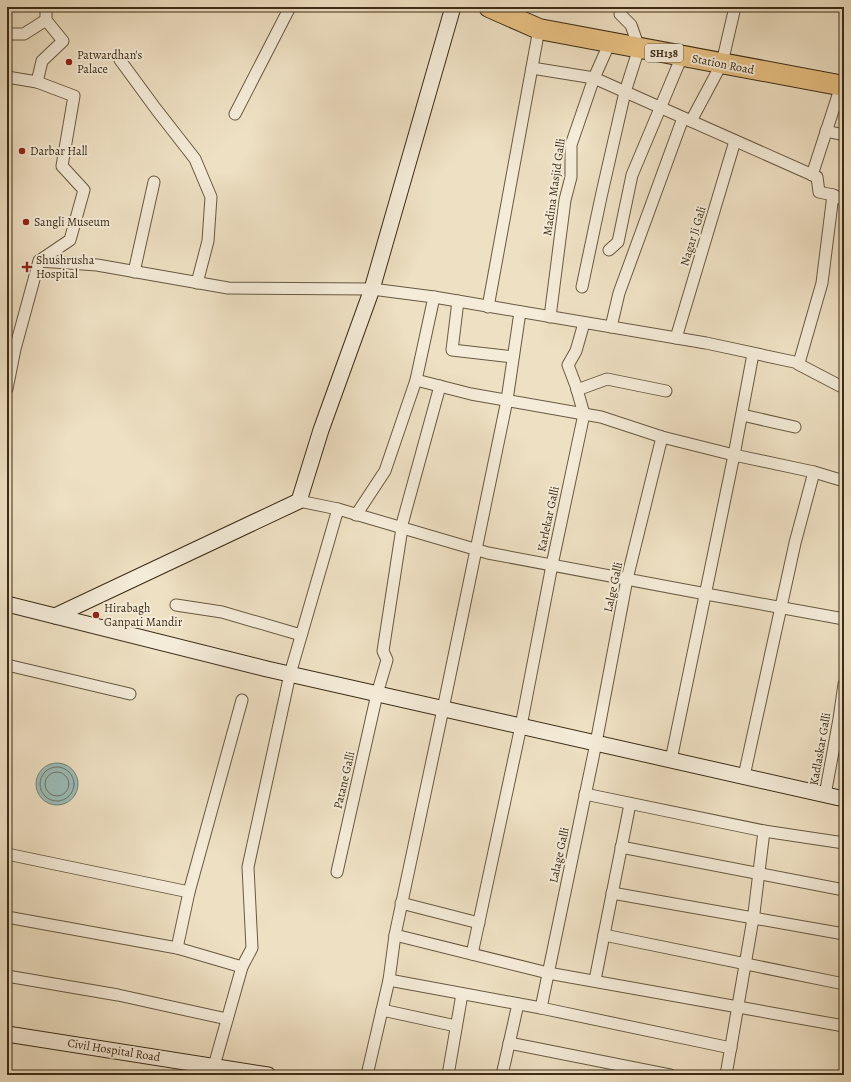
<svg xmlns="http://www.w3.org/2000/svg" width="851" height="1082" font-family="Alegreya,serif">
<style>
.water{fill:#9bbcb9;stroke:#758278}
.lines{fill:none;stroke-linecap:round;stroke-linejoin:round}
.shore{stroke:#6c7468;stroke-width:1}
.street-casing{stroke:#685941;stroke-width:13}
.secondary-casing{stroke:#3c2c16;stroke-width:17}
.highway-casing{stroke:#3c2c16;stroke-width:22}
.street{stroke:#f4ebd8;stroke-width:11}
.secondary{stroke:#f4ebd8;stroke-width:15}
.highway{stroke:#e7c082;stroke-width:20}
.poi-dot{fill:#8f2418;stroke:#f4ebd8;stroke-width:1.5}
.labels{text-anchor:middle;stroke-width:4;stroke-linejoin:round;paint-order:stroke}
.shield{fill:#f4ebd8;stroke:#736550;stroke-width:1}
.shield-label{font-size:11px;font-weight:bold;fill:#3c2c16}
.poi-label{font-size:12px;fill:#3c2c16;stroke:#f4ebd8;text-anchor:start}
.street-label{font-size:12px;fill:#3c2c16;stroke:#f4ebd8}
</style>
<rect width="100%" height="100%" fill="#eee0c3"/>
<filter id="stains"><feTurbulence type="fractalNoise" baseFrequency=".005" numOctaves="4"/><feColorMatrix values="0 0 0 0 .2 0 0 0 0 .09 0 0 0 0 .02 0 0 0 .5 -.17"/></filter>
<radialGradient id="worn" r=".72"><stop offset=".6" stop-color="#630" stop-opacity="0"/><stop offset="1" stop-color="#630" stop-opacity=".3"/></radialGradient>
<circle class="water" cx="57" cy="784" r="21"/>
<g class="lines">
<g class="shore">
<circle cx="57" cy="784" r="17"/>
<circle cx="57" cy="784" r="12"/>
</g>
<defs>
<g id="street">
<polyline points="7,34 24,34 46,20"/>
<polyline points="120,60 156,109 195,159 211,197 208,241 197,283"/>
<polyline points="532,68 594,78 817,177 819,192 833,195 844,200"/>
<polyline points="7,77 37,82"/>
<polyline points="235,114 290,7"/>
<polyline points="691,121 722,63 735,7"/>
<polyline points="826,131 844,135"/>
<polyline points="812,175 841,86"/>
<polyline points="609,250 618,242 632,175 682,56"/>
<polyline points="39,261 70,240 84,190 62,166 74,96 37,82 42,61 63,41 46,20 46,7"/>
<polyline points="134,272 154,182"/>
<polyline points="582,287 601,197 625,92 639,48 631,25 620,14 622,7"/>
<polyline points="458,301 452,350 513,357"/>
<polyline points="488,307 539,29"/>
<polyline points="520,312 507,400 443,709 395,935 548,973 844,1026"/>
<polyline points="550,317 565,200 571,177 571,145 594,78 610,42"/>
<polyline points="611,327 619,293 683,118"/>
<polyline points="676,338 735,141"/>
<polyline points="799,363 822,283 833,195"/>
<polyline points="416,380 471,394 601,417 662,437 734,455 814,472 844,481"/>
<polyline points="7,389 15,349 39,261 97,265 228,288 372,289 434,297 706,343 799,363 798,364 844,388"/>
<polyline points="577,390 607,379 666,391"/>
<polyline points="742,415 795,427"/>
<polyline points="299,501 338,509 488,553 706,594 844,619"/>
<polyline points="356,515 385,471 416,380 434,297"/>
<polyline points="401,528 440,386"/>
<polyline points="176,605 222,612 301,635"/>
<polyline points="7,665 130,694"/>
<polyline points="671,760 734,455 753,354"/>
<polyline points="744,776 795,543 814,472"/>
<polyline points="585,794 764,831 844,843"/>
<polyline points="825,795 839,719 844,684"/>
<polyline points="621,847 844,890"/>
<polyline points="7,854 189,892"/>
<polyline points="337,872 377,694 387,660 383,651 402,528"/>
<polyline points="612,893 844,934"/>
<polyline points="401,903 479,923"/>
<polyline points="7,917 177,948 242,967 252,948 248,867 290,674 338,509"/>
<polyline points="604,935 844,984"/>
<polyline points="177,948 189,892 242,700"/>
<polyline points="472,954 521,726 552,565 584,414 576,386 568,365 576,351 584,323"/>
<polyline points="7,976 118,995 227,1019"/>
<polyline points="389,980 541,1008 731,1048"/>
<polyline points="595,980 630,804"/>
<polyline points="541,1008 596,743 627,579 662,437"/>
<polyline points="382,1010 456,1026"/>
<polyline points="509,1043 670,1075"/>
<polyline points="214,1066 242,967"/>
<polyline points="367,1075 389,980 395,935"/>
<polyline points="448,1075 462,994"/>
<polyline points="502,1075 518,1004"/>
<polyline points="726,1075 754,913 764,831"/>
</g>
<g id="secondary">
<polyline points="7,604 267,669 844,799"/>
<polyline points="55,616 299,501 321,430 372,289 453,7"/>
<polyline points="7,1034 268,1075"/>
</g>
<polyline id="highway" points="489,7 539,29 844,86"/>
</defs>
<use href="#street" class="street-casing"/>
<use href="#secondary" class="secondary-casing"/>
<use href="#highway" class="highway-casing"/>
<use href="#street" class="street"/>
<use href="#secondary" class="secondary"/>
<use href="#highway" class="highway"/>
</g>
<g class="poi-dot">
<circle cx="69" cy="62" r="4"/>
<circle cx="22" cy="151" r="4"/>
<circle cx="26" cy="222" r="4"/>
<path d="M25 261h4v4h4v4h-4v4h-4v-4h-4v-4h4z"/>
<circle cx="96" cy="615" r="4"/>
</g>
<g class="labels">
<rect class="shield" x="645" y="44" width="38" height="18" rx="3"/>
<g class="shield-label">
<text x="664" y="57">SH138</text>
</g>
<g class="poi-label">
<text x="77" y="59">Patwardhan's<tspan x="77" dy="14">Palace</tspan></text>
<text x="30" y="155">Darbar Hall</text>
<text x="34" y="226">Sangli Museum</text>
<text x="36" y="264">Shushrusha<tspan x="36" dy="14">Hospital</tspan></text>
<text x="104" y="612">Hirabagh<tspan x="104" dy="14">Ganpati Mandir</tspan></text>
</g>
<g class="street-label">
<text transform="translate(723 64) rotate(11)" y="4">Station Road</text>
<text transform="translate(554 187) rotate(-82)" y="4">Madina Masjid Galli</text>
<text transform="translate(693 236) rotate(-73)" y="4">Nagar Ji Gali</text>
<text transform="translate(548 519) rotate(-78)" y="4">Karlekar Galli</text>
<text transform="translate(613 587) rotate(-78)" y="4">Lalge Galli</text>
<text transform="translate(820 749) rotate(-80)" y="4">Kadlaskar Galli</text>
<text transform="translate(344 780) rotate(-77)" y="4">Patane Galli</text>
<text transform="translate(559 855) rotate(-78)" y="4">Lalage Galli</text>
<text transform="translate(114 1050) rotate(9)" y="4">Civil Hospital Road</text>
</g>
</g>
<rect width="851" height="1082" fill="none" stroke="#eee0c3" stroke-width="24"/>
<rect x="8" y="8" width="835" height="1066" fill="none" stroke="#3c2c16" stroke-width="2"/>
<rect x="12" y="12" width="827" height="1058" fill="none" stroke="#3c2c16"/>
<rect width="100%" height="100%" filter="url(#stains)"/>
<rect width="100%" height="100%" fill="url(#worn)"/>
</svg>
